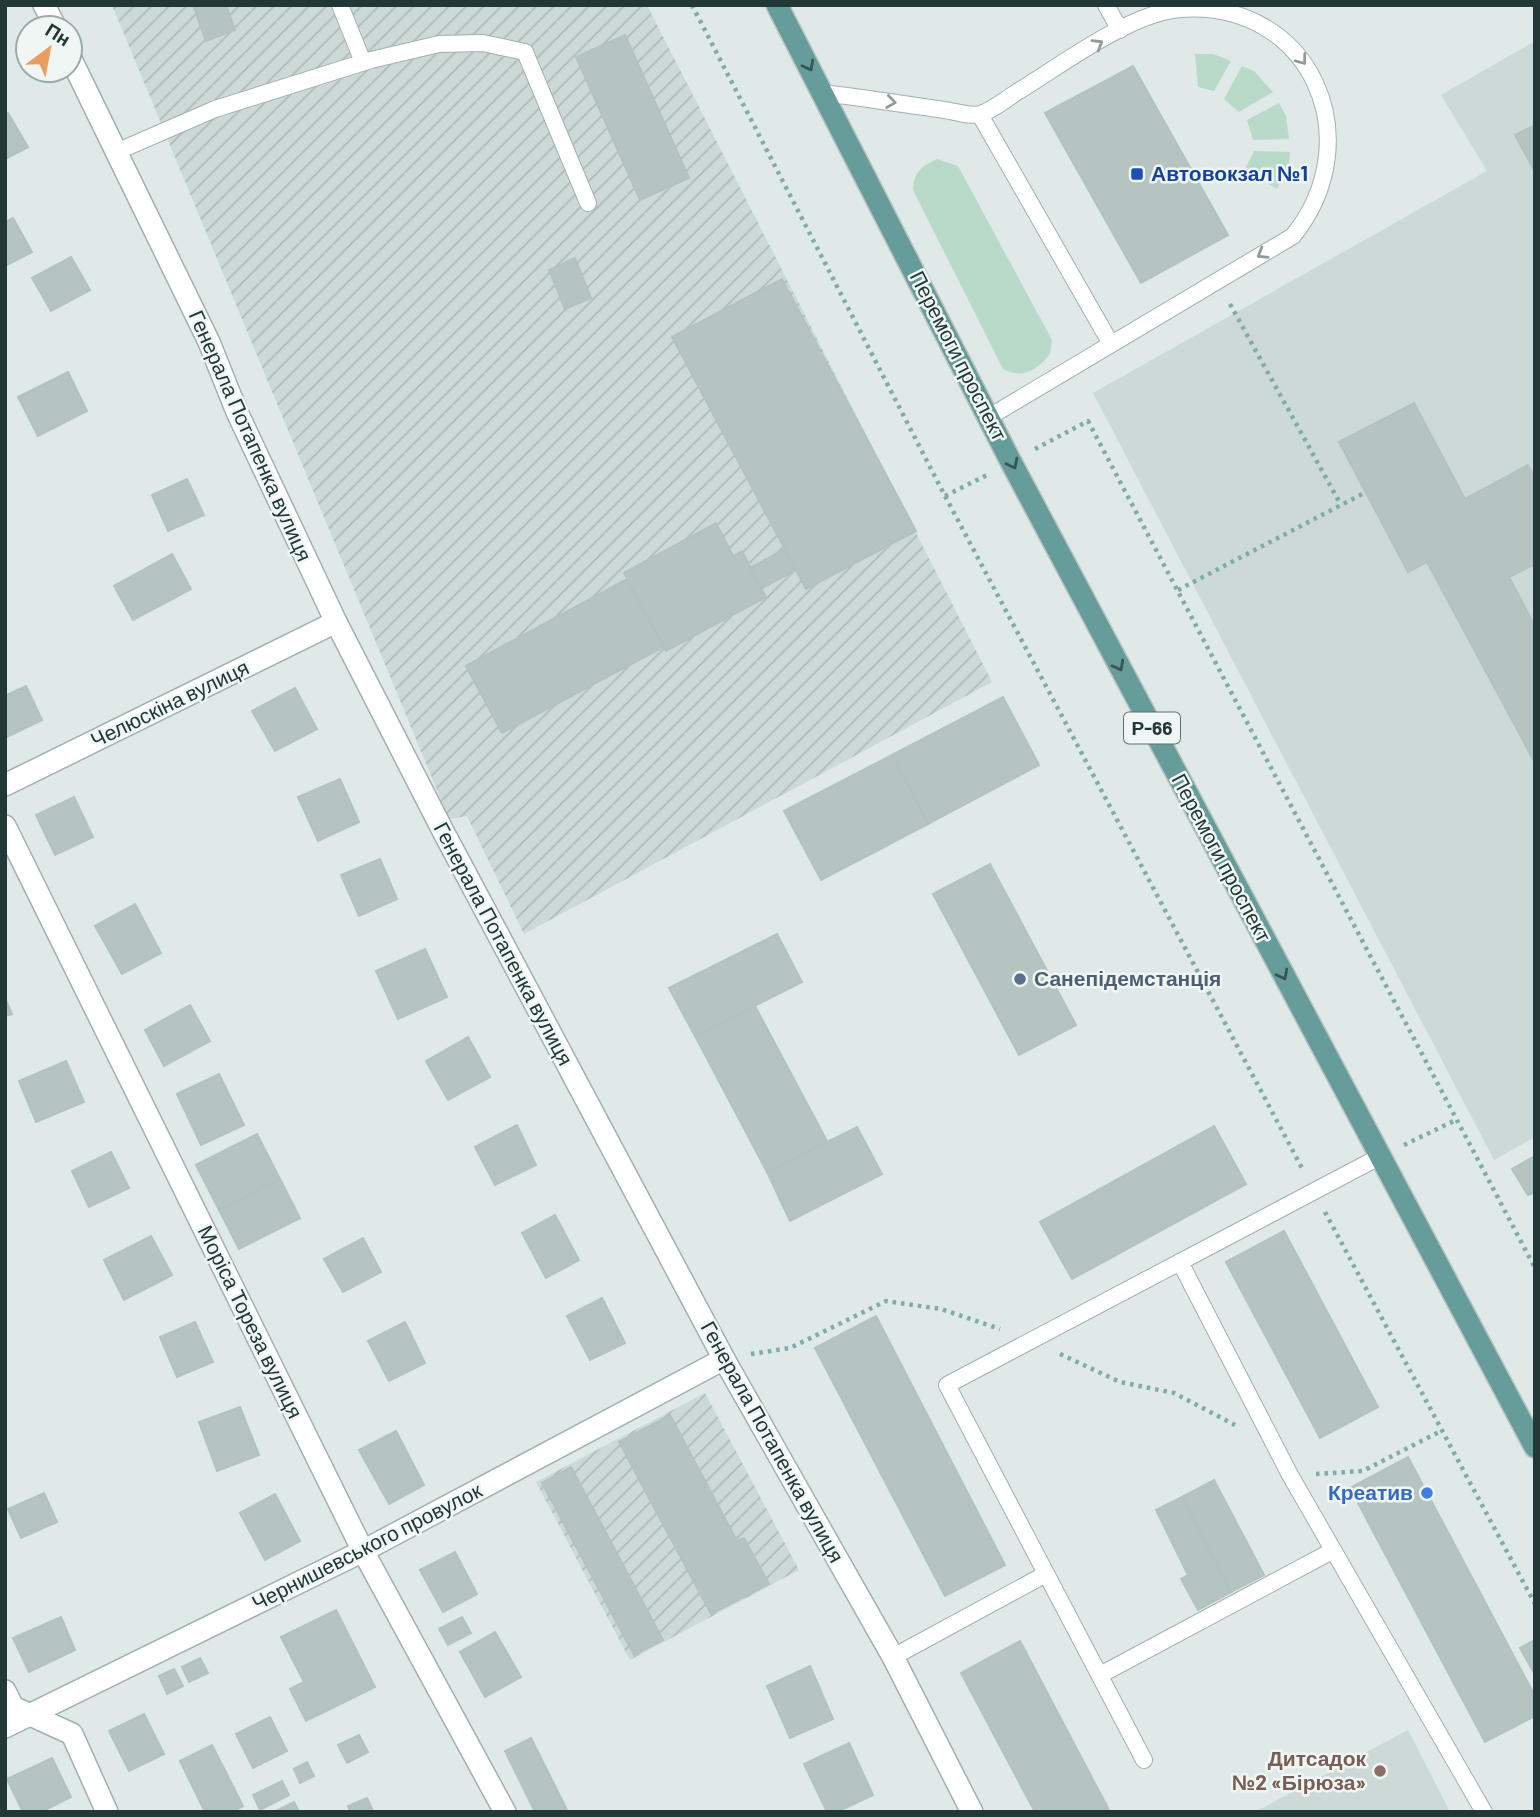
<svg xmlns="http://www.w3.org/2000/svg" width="1540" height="1817" font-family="Barlow,sans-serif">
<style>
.built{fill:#cdd9d6}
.industrial{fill:url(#industrial-furrows)}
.green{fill:#b9dac9}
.building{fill:#b5c4c1;stroke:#b2c2bf;stroke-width:2}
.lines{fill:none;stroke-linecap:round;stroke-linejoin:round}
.lane-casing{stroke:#a2b0af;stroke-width:18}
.street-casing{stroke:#a2b0af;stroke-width:24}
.primary-casing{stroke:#bcc3c3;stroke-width:24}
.path{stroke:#81aba7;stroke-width:4.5;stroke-dasharray:3.5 5;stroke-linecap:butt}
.lane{stroke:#fff;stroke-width:16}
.street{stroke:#fff;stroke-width:21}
.primary{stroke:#669d9a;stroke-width:21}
.oneway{stroke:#909c9b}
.oneway2{stroke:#365655}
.transit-dot{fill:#1a4fb4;stroke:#eff6f4;stroke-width:2.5}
.service-dot{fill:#5c6f8a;stroke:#eff6f4;stroke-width:2.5}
.shop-dot{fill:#3f7fe0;stroke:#eff6f4;stroke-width:2.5}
.education-dot{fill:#8d6e63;stroke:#eff6f4;stroke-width:2.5}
.labels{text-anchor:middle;stroke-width:5;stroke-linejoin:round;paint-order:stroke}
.shield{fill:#eff6f4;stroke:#5f7170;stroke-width:2}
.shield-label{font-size:19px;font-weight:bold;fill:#213837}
.transit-label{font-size:21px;font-weight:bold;fill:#164399;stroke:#eff6f4;text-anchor:start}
.street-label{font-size:21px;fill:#213837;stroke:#eff6f4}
.service-label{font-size:21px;font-weight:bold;fill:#4e5e75;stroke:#eff6f4;text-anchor:start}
.shop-label{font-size:21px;font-weight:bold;fill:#366cbe;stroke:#eff6f4;text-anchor:end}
.education-label{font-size:21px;font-weight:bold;fill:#785e54;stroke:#eff6f4;text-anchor:end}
</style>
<defs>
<pattern id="industrial-furrows" width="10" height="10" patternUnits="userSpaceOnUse" patternTransform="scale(1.75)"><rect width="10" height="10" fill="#cdd9d6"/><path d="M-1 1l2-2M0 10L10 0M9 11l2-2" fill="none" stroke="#b0bbb8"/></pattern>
</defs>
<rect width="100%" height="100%" fill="#dfe9e7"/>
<g class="built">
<polygon points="1535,41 1535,1137 1494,1160 1093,393 1487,171 1441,95"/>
<polygon points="1408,1730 1450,1812 1255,1812"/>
</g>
<g class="industrial">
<polygon points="112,5 647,5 992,682 524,934 467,816 449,819"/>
<polygon points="705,1393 799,1570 630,1660 536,1482"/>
</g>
<g class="green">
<polygon points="1195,54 1213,54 1231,61 1214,91 1198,87"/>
<polygon points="1242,66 1254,71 1273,92 1239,112 1224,99"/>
<polygon points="1279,103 1286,116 1289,139 1253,140 1247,120"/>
<polygon points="1254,151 1290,152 1289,164 1277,189 1245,169"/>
<path d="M937 159 958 166 1052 340 1050 354C1036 371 1023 379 1003 369L913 190C914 171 921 167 937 159Z"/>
</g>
<g class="building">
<polygon points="193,5 226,5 235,30 206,41"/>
<polygon points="625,35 689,178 640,200 576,57"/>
<polygon points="1133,66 1228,235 1141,283 1045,113"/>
<polygon points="8,113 28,147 5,159 5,115"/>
<polygon points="1535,125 1535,172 1515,135"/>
<polygon points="13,218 32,252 5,266 5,222"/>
<polygon points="71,257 90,290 51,311 32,278"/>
<polygon points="575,258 591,298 565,309 549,270"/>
<polygon points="782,279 916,531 806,589 672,337"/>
<polygon points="68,372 87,411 38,436 18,397"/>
<polygon points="1414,403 1465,499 1528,465 1535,478 1535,564 1509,577 1535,626 1535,763 1427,562 1408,572 1339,442"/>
<polygon points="187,479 204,515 168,531 152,495"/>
<polygon points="716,523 733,556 742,551 766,597 666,651 624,573"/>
<polygon points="785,549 796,570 762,588 750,568"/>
<polygon points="172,554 191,589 133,620 114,586"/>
<polygon points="627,579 663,647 502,733 466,666"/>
<polygon points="26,686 42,720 5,738 5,696"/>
<polygon points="295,688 317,729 275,751 252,711"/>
<polygon points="1003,697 1039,765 928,824 892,755"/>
<polygon points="892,755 928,824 821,880 784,811"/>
<polygon points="340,779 359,822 318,841 298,797"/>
<polygon points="74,797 93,837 55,855 36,815"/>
<polygon points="380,859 397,899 359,916 341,875"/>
<polygon points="990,864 1076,1025 1019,1055 933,894"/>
<polygon points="135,904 161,953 122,974 95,926"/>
<polygon points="777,934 802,982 695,1036 669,988"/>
<polygon points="425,949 447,997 398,1019 376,971"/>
<polygon points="5,998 12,1014 5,1016"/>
<polygon points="190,1005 210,1041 164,1066 145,1030"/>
<polygon points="755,1006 827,1141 767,1172 695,1036"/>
<polygon points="468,1037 490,1077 448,1100 426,1061"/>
<polygon points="66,1061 84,1102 36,1122 19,1081"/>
<polygon points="219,1074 244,1125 201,1145 177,1094"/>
<polygon points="517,1125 536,1165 495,1185 475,1147"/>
<polygon points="1214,1126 1246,1184 1072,1279 1040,1222"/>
<polygon points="857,1127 882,1174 790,1221 767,1172"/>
<polygon points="257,1134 280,1179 219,1210 196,1165"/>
<polygon points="111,1152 129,1188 89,1207 72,1171"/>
<polygon points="1535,1156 1535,1192 1528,1195 1512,1169"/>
<polygon points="280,1179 300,1218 239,1249 219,1210"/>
<polygon points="555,1215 579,1260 546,1278 522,1233"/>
<polygon points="1284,1231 1378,1407 1320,1438 1226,1262"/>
<polygon points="151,1236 172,1275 124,1300 104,1260"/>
<polygon points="363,1238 381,1272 343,1292 324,1259"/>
<polygon points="602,1298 625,1343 590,1360 567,1316"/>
<polygon points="876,1316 1005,1565 945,1596 815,1348"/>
<polygon points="195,1322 213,1362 177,1377 160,1337"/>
<polygon points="405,1322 425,1363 389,1381 368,1341"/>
<polygon points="240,1407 259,1455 217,1471 199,1422"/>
<polygon points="670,1415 737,1541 744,1538 769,1584 711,1614 619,1442"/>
<polygon points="396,1431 424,1485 389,1504 359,1450"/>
<polygon points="1408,1457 1535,1696 1535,1716 1485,1742 1350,1488"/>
<polygon points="571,1467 663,1640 634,1655 542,1483"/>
<polygon points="1214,1480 1264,1575 1231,1592 1182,1497"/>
<polygon points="44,1493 57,1522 21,1538 8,1509"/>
<polygon points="275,1494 300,1541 265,1560 240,1513"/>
<polygon points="1182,1497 1231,1592 1198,1610 1181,1579 1188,1575 1156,1510"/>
<polygon points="455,1552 477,1594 443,1612 420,1570"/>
<polygon points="336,1610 375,1687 306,1721 290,1689 304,1682 281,1637"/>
<polygon points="61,1617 75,1650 29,1672 13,1638"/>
<polygon points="462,1617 471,1633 448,1645 439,1629"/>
<polygon points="495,1632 521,1677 485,1697 460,1652"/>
<polygon points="1535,1640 1535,1675 1520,1648"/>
<polygon points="1020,1641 1110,1812 1035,1812 961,1673"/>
<polygon points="200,1658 208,1673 189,1682 182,1667"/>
<polygon points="810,1666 833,1719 790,1738 767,1686"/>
<polygon points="174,1669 183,1686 167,1694 159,1676"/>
<polygon points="144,1714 164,1754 129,1771 109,1731"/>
<polygon points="270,1717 287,1751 253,1768 236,1734"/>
<polygon points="359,1735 368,1752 347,1763 338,1745"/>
<polygon points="531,1738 568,1812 535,1812 505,1751"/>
<polygon points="849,1743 873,1795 837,1812 827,1812 804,1764"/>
<polygon points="212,1745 243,1806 232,1812 205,1812 180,1761"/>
<polygon points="52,1758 71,1797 41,1812 23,1812 7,1779"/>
<polygon points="307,1762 314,1776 300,1783 294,1769"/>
<polygon points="282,1781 289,1795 260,1810 253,1795"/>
<polygon points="367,1798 373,1811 350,1812 348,1806"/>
<polygon points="294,1802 299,1812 274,1812"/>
</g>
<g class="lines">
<defs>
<g id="lane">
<polyline points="340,5 363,62"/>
<polyline points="1106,5 1120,30"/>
<path d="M823 93C863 98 903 104 944 110 954 111 971 117 980 114 992 111 1006 99 1017 92 1060 66 1131 12 1181 9 1311 0 1371 139 1293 236L989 417"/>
<polyline points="980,115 1111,344"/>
<polyline points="116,152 215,109 371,60 439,44 483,43 525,52 588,203"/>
<polyline points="1180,1262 1379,1157"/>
<polyline points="893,1657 1046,1574"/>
<polyline points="1100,1675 1332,1551"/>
<polyline points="1144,1760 947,1385 1180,1262 1290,1475 1484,1812"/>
</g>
<g id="street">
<polyline points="44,5 56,28"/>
<polyline points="70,57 209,342 237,412 336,622 443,831 724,1359 893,1657 972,1812"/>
<polyline points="5,785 336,622"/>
<polyline points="5,826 363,1551 505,1812"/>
<polyline points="5,1691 13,1707 72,1734 107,1812"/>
<polyline points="5,1727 363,1551 724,1359"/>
</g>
<polyline id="primary" points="777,5 1011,462 1535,1447"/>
</defs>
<use href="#lane" class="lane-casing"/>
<use href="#street" class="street-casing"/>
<use href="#primary" class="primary-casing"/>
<g class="path">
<polyline points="692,5 945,496 1303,1170"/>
<polyline points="1230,304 1341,505"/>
<polyline points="1035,449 1088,421 1535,1268"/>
<polyline points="945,496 987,475"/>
<polyline points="1178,590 1366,492"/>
<polyline points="1404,1145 1456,1120"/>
<polyline points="1325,1212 1535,1604"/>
<polyline points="751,1354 790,1348 886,1301 941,1309 1000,1329"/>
<polyline points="1060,1354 1120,1382 1174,1393 1235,1425"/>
<polyline points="1316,1474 1363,1471 1441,1431"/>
</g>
<use href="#lane" class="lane"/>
<use href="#street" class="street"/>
<use href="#primary" class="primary"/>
</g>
<defs><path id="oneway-chevron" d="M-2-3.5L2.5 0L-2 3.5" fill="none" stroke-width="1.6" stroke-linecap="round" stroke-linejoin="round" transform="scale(1.75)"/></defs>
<g class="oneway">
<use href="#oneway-chevron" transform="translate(1098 44) rotate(-31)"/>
<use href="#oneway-chevron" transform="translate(1302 60) rotate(53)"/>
<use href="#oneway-chevron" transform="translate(891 102) rotate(8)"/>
<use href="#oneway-chevron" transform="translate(1262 254) rotate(149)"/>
</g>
<g class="oneway2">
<use href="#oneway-chevron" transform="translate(809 66) rotate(62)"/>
<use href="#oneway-chevron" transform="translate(1013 464) rotate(63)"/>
<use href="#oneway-chevron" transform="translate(1119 666) rotate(62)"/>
<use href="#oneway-chevron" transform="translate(1283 975) rotate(62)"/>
</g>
<rect class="transit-dot" x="1130" y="167" width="14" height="14" rx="3.5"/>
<circle class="service-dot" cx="1020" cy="979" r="7"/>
<circle class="shop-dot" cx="1427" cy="1493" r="7"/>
<circle class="education-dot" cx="1380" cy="1771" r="7"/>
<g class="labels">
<rect class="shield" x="1124" y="712.5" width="56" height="31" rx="5"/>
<g class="shield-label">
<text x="1152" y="735">Р-66</text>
</g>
<g class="transit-label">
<text x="1151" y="181">Автовокзал №1</text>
</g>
<g class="street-label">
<text transform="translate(958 356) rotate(63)" y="7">Перемоги проспект</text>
<text transform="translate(250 436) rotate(66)" y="7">Генерала Потапенка вулиця</text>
<text transform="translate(170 704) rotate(-26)" y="7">Челюскіна вулиця</text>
<text transform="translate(1221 858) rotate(62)" y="7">Перемоги проспект</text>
<text transform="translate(503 944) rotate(62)" y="7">Генерала Потапенка вулиця</text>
<text transform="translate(250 1322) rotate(64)" y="7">Моріса Тореза вулиця</text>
<text transform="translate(772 1442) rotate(61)" y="7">Генерала Потапенка вулиця</text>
<text transform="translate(367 1547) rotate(-27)" y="7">Чернишевського провулок</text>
</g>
<g class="service-label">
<text x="1034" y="986">Санепідемстанція</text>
</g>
<g class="shop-label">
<text x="1413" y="1500">Креатив</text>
</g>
<g class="education-label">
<text x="1366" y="1766">Дитсадок<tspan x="1366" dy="24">№2 «Бірюза»</tspan></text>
</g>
</g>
<rect width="1540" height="1817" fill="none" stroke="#213837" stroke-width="14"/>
<g transform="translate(49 49) rotate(32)"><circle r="33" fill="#eff6f4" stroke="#9daaa8" stroke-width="2"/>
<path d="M0-5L12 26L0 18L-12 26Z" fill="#ea9e5d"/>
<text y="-10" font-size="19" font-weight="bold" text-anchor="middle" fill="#213837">Пн</text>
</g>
</svg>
